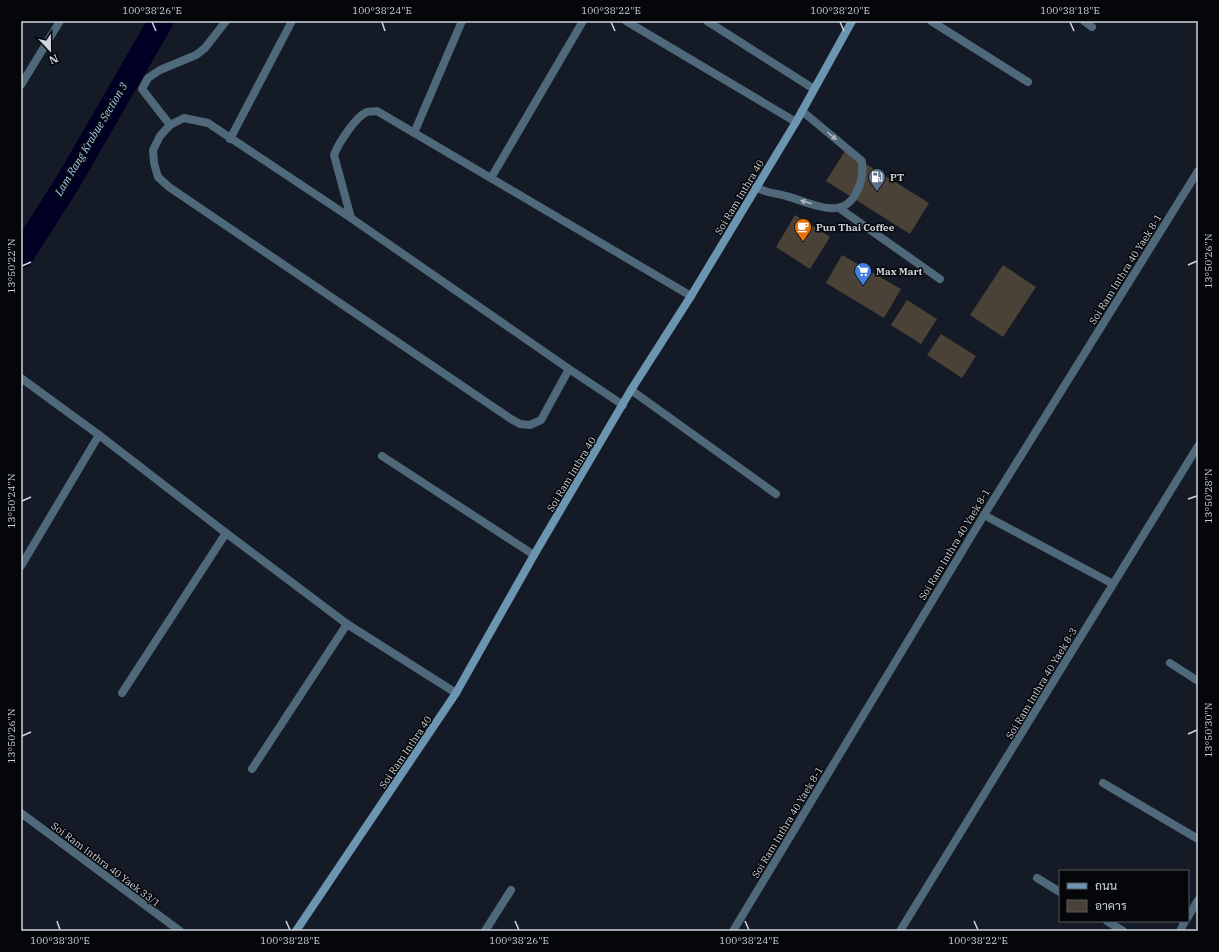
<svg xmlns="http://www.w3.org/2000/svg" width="1219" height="952" font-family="'IBM Plex Serif',Sarabun,serif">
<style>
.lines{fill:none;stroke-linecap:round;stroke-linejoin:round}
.canal{stroke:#000024;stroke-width:25}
.building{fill:#4b4237}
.lane{stroke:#4f697b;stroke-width:8}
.street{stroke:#4f697b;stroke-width:8}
.secondary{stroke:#6c95b2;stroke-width:8}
.oneway{fill:#a9b4be}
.ticks{fill:none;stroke:#cfd4db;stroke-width:1.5}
.labels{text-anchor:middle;stroke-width:3;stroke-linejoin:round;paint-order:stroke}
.poi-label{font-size:10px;font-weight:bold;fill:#cfd4db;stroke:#04060a;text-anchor:start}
.street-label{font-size:10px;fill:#cfd4db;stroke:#04060a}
.water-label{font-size:11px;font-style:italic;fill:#a7cff9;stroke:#04060a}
.neatline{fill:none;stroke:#cfd4db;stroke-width:1.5}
.ticks-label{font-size:10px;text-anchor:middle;fill:#cfd4db}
</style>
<rect width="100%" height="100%" fill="#151b26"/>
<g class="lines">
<polyline class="canal" points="21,256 68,182 161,21"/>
</g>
<g class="building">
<polygon points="845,151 929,203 910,234 826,181"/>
<polygon points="795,215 830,237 810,269 776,247"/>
<polygon points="842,255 901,289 884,318 826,283"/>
<polygon points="1003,265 1036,287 1003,337 970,315"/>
<polygon points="907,300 937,319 921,344 891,325"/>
<polygon points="941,334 976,356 962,378 927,355"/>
</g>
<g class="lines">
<g class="lane">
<polyline points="626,21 796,122"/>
<polyline points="931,21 1028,82"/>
<polyline points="1084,21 1092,27"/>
<polyline points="170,125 142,89 148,78 160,70 196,55 205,48 226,21"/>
<polyline points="414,133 462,21"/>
<polyline points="230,139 292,21"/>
<polyline points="491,178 583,21"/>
<path d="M756 187C765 193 776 193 786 196 810 202 843 223 857 191 862 182 863 172 862 161L802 111"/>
<polyline points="839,208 940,279"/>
<path d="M351 218 334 155C338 144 356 116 367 112 370 111 374 112 377 111L691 296"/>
<polyline points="631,390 776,494"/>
</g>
<g class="street">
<polyline points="707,21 814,89"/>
<polyline points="21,85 60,21"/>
<polyline points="569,369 541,420 530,425 520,424 511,419 169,187 158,177 154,163 153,150 160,136 170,125 184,118 208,123 351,218 569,369 623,405"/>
<polyline points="21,378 99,435 226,533 347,624 456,693"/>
<polyline points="382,456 534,555"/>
<polyline points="984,515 1113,584"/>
<polyline points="21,566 99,435"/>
<polyline points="1170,663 1198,681"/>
<polyline points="122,693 226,533"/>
<polyline points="252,769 347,624"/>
<polyline points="1103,783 1198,839"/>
<polyline points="21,813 180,931"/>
<polyline points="1037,878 1060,892"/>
<polyline points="1188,917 1198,900"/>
<polyline points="1107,921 1123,931"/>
<polyline points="485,931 511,890"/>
<polyline points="733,931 984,515 1198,171"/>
<polyline points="900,931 1198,446"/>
<polyline points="1180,931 1185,921"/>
</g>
<polyline class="secondary" points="296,931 456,693 534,555 631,390 691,296 796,122 852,21"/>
</g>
<defs><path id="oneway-solid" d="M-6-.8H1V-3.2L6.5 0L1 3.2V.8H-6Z"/></defs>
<g class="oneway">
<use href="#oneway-solid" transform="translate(832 136) rotate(40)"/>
<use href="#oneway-solid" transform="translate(806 202) rotate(-162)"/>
</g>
<path class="ticks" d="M152 22 156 31M382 22 385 31M611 22 615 31M840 22 844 31M1070 22 1074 31M1188 265 1197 261M22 266 31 262M1188 499 1197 496M22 501 31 497M1188 734 1197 730M22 736 31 732M57 921 60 930M286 921 290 930M515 921 519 930M745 921 749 930M974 921 978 930"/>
<defs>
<symbol id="fuel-pin" viewBox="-11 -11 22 30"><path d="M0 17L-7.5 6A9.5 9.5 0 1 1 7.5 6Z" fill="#5c6f8a" stroke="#04060a"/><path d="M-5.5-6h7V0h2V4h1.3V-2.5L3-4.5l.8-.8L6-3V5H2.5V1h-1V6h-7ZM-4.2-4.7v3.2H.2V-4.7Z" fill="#fff"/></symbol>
<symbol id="cafe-pin" viewBox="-11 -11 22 30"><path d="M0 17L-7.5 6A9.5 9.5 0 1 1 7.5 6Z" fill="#e8710a" stroke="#04060a"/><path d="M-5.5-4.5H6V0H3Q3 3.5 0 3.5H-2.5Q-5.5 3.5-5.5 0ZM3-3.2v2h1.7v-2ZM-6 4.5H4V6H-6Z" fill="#fff"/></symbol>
<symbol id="supermarket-pin" viewBox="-11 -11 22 30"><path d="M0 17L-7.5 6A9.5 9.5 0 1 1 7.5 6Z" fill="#3f7fe0" stroke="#04060a"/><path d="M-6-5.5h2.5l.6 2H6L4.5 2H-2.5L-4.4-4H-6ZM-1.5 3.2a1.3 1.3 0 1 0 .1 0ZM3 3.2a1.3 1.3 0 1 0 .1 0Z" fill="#fff"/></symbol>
</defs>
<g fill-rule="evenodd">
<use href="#fuel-pin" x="867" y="167" width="20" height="27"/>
<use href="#cafe-pin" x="793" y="217" width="20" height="27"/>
<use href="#supermarket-pin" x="853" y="261" width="20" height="27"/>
</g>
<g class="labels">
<g class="poi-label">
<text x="890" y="181">PT</text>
<text x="816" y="231">Pun Thai Coffee</text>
<text x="876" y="275">Max Mart</text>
</g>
<g class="street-label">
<text transform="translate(739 197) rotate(-59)" y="4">Soi Ram Inthra 40</text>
<text transform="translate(1125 269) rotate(-58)" y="4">Soi Ram Inthra 40 Yaek 8-1</text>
<text transform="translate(571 474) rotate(-59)" y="4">Soi Ram Inthra 40</text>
<text transform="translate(954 544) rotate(-59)" y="4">Soi Ram Inthra 40 Yaek 8-1</text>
<text transform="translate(1041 683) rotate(-59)" y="4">Soi Ram Inthra 40 Yaek 8-3</text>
<text transform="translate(405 752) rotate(-56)" y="4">Soi Ram Inthra 40</text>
<text transform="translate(787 822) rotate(-59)" y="4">Soi Ram Inthra 40 Yaek 8-1</text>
<text transform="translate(106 864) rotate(37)" y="4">Soi Ram Inthra 40 Yaek 33/1</text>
</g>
<g class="water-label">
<text transform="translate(91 139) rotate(-59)" y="4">Lam Rang Krabue Section 3</text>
</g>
</g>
<rect width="1219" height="952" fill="none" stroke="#04060a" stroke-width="44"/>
<rect x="1059" y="870" width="130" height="52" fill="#04060a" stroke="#55585e"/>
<rect x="1067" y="883" width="20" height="6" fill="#6c95b2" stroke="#55585e"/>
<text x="1095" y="890" font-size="12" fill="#cfd4db">ถนน</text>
<rect x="1067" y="900" width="20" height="12" fill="#4b4237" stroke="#55585e"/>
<text x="1095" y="910" font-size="12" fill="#cfd4db">อาคาร</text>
<g transform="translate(50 50) rotate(158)" stroke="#04060a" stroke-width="3" paint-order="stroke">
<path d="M0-3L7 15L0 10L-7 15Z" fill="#cfd4db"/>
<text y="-6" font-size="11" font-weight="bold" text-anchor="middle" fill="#cfd4db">N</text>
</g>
<rect x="22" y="22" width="1175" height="908" class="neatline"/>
<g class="ticks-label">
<text x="152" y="14">100°38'26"E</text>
<text x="382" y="14">100°38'24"E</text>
<text x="611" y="14">100°38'22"E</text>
<text x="840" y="14">100°38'20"E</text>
<text x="1070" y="14">100°38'18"E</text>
<text transform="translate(1208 261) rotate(-90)" y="4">13°50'26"N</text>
<text transform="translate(11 266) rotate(-90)" y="4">13°50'22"N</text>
<text transform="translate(1208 496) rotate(-90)" y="4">13°50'28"N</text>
<text transform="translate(11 501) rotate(-90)" y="4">13°50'24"N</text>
<text transform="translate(1208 730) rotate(-90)" y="4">13°50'30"N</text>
<text transform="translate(11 736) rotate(-90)" y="4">13°50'26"N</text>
<text x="60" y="944">100°38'30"E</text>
<text x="290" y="944">100°38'28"E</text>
<text x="519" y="944">100°38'26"E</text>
<text x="749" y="944">100°38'24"E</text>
<text x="978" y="944">100°38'22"E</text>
</g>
</svg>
